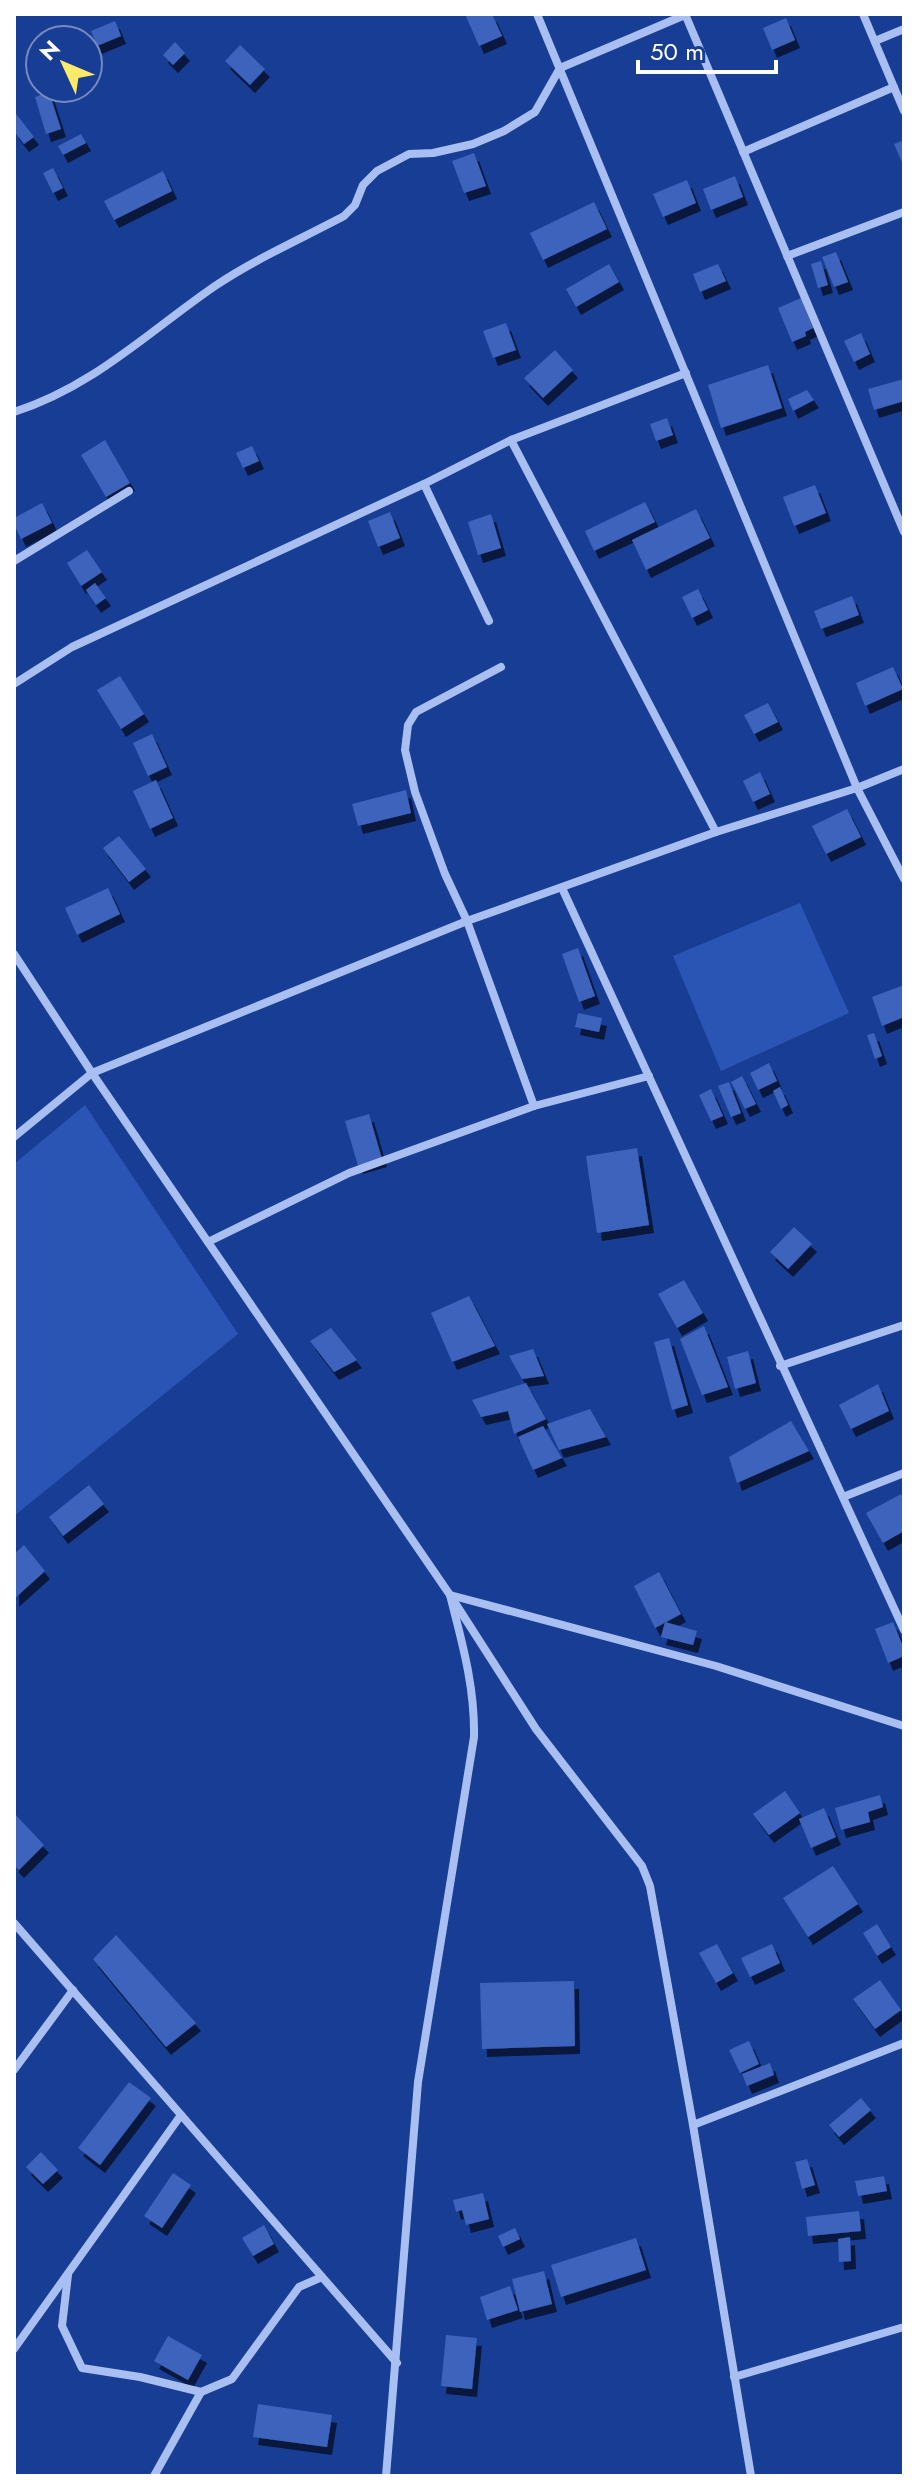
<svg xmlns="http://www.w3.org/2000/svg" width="918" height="2490" font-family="Jost,sans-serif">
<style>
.green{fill:#2b55b4}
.building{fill:#3c63bc;filter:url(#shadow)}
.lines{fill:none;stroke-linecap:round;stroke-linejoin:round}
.street{stroke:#a9bff1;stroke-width:8}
</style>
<defs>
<filter id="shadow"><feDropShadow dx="5" dy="8" stdDeviation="0" flood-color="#0009"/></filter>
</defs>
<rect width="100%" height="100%" fill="#173d95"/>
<g class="green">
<polygon points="800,903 849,1013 721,1071 673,956"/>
<polygon points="85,1105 238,1334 14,1516 14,1164"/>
</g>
<g class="building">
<polygon points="465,14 492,14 502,36 479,46"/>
<polygon points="786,18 795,40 772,50 763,28"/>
<polygon points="115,21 121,36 97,46 91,31"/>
<polygon points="175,42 185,53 173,65 163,55"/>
<polygon points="240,45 265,69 250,85 225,61"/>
<polygon points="49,92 61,129 46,134 35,97"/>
<polygon points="14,111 34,137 24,144 14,131"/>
<polygon points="81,134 86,143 63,155 58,146"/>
<polygon points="904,140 904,167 894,144"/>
<polygon points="474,153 486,186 464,193 452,161"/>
<polygon points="53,168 63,188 53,193 43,173"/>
<polygon points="163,171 172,191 114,220 104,201"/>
<polygon points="735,176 743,197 711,210 703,189"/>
<polygon points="687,180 696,203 663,217 653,194"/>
<polygon points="594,202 607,229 543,260 530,233"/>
<polygon points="836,252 848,282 834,287 822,257"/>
<polygon points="821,261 828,285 818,288 811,264"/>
<polygon points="609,264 619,282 576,307 566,289"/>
<polygon points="718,264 726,281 700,292 693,274"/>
<polygon points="801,298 813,328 805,332 806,336 792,342 778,308"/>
<polygon points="506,323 516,350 493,358 483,331"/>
<polygon points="861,333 870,354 854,362 844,341"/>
<polygon points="555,350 573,370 543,398 524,378"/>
<polygon points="768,365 782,408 721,428 708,385"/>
<polygon points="904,379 904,401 874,410 868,389"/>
<polygon points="807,390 814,400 793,411 788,399"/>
<polygon points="667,418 673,435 656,441 650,424"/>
<polygon points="105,440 130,483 106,497 81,455"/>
<polygon points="252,446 259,461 243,468 236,453"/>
<polygon points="815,485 826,513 794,526 783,497"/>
<polygon points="645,502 655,522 594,551 585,531"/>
<polygon points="42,503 52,523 21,539 14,524 14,518"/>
<polygon points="696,509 710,538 646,570 632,540"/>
<polygon points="390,512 400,538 378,547 368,521"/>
<polygon points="491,514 501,548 478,555 468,522"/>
<polygon points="87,550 102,572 81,586 67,563"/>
<polygon points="95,583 106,598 96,605 86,590"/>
<polygon points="698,589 708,610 692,618 682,597"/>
<polygon points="852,596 859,615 821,629 814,611"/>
<polygon points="893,667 903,689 865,706 856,683"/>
<polygon points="120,676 144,714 121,729 97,690"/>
<polygon points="768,703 778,722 754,734 744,715"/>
<polygon points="152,734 167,767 148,776 133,743"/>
<polygon points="760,772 770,794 753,802 743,781"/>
<polygon points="156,780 173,818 150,829 133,791"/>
<polygon points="406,790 411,813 358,826 352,804"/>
<polygon points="847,809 861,837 826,854 812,826"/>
<polygon points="119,836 146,869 129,882 103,848"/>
<polygon points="108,888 120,914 77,935 65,908"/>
<polygon points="578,948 595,996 579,1002 562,954"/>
<polygon points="904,985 904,1017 882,1026 872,997"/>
<polygon points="578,1013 602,1018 599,1032 575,1027"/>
<polygon points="874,1033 882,1056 875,1059 867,1035"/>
<polygon points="769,1063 777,1081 758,1090 750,1073"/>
<polygon points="742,1076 756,1104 745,1109 731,1082"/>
<polygon points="729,1082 741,1113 731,1117 718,1086"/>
<polygon points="780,1087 788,1105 781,1109 773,1091"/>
<polygon points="711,1089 723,1116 711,1121 699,1095"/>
<polygon points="369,1114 382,1159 358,1166 345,1121"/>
<polygon points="637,1148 649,1225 597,1233 586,1156"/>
<polygon points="794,1227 812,1244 788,1269 770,1252"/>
<polygon points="684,1280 703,1313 677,1328 658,1294"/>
<polygon points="469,1296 495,1346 452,1362 431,1313"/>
<polygon points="704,1326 728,1387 702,1395 680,1339"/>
<polygon points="331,1328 357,1360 334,1372 310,1341"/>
<polygon points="669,1338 688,1405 672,1410 654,1342"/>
<polygon points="533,1349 544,1376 522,1379 509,1356"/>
<polygon points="748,1351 756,1383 735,1389 727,1357"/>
<polygon points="526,1383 546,1419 514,1434 508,1411 481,1417 472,1400"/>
<polygon points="878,1384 889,1411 851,1429 839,1405"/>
<polygon points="590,1409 606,1437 559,1450 547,1424"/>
<polygon points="791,1421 809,1451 737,1483 729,1457"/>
<polygon points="543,1426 562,1458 533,1470 518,1437"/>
<polygon points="89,1485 104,1504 63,1536 49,1517"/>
<polygon points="901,1494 904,1500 904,1531 883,1543 866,1513"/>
<polygon points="24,1545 45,1571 14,1599 14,1554"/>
<polygon points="659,1572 681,1614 655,1628 634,1586"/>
<polygon points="665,1622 697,1631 693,1645 661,1637"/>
<polygon points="893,1622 904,1649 904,1656 888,1663 875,1629"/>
<polygon points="785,1791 800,1813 769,1835 753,1814"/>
<polygon points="880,1795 883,1807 868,1812 870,1822 841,1830 835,1808"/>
<polygon points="824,1808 836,1837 811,1848 799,1819"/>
<polygon points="14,1813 44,1845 19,1870 14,1865"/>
<polygon points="833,1866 858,1904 808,1937 783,1898"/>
<polygon points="877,1924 891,1947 877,1956 863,1933"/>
<polygon points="116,1935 196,2023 166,2047 93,1959"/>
<polygon points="717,1944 733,1973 716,1983 699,1953"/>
<polygon points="772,1944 780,1963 750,1977 741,1958"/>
<polygon points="880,1980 901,2010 875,2029 853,1999"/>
<polygon points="574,1981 575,2046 482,2049 480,1983"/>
<polygon points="749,2041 759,2064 740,2073 729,2050"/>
<polygon points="770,2063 774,2075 747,2086 742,2074"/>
<polygon points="129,2082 151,2098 100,2165 78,2148"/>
<polygon points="861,2098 871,2110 839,2137 829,2125"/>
<polygon points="41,2152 58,2170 43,2184 26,2167"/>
<polygon points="807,2159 815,2185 802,2189 795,2162"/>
<polygon points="173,2173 191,2185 162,2228 144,2216"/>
<polygon points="884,2176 887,2191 858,2196 855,2181"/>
<polygon points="483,2193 489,2219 466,2225 462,2210 456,2212 453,2200"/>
<polygon points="859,2211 861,2231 808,2236 806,2217"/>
<polygon points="264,2225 274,2244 253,2256 242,2238"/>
<polygon points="515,2228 520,2239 503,2247 498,2236"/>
<polygon points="850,2237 851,2261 839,2262 838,2239"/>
<polygon points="636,2238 646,2270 561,2297 551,2265"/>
<polygon points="544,2271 552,2304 520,2312 512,2279"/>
<polygon points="510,2286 518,2310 487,2320 480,2297"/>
<polygon points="446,2335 477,2338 472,2389 441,2386"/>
<polygon points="168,2336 202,2355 188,2380 154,2361"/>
<polygon points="258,2404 332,2415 327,2447 253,2437"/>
</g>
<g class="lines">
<g class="street">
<polyline points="537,14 857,788 904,879"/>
<polyline points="685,14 904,532"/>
<polyline points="863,14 904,111"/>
<polyline points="875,41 904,29"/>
<polyline points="743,152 894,87"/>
<polyline points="787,256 904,212"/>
<path d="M14 412C93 387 148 332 215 286 255 259 301 239 344 216L355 205 363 185 377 171 409 154 433 153 473 144 504 131 535 112 560 68 685 15"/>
<polyline points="511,440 716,832"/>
<polyline points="424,484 489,621"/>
<polyline points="14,561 129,491"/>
<polyline points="501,667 416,712 408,725 405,750 415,792 445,874 467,921 534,1106"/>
<polyline points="14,684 72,647 424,484 511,440 686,373"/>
<polyline points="562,888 904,1630"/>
<polyline points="14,954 92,1073 450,1595 536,1729 642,1866 650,1886 693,2125 751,2476"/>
<polyline points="14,1137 92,1073 467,921 716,832 857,788 904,769"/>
<polyline points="208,1242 349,1173 534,1106 649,1076"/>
<polyline points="780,1366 904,1325"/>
<polyline points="843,1497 904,1473"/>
<polyline points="14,1923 397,2363"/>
<polyline points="14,2070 73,1990"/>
<polyline points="693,2125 904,2043"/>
<polyline points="68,2275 62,2326 82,2368 140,2377 201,2392"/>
<polyline points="14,2349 181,2115"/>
<polyline points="734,2377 904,2327"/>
<polyline points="154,2476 201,2392 232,2379 299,2287 322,2277"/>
<path d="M386 2476 418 2082 474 1737C475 1687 462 1642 450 1595L716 1666 904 1726"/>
</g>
</g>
<rect width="918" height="2490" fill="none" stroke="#ffffff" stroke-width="32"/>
<g transform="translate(64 64) rotate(314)"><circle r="38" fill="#173d95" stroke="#748bbf" stroke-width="2"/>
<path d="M0-6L14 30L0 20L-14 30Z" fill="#ffe969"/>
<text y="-12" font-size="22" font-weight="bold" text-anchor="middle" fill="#ffffff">N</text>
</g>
<path d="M638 60v12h138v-12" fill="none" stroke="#ffffff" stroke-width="4"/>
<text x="650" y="60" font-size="24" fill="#ffffff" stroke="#173d95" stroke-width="6" paint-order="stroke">50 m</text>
</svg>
